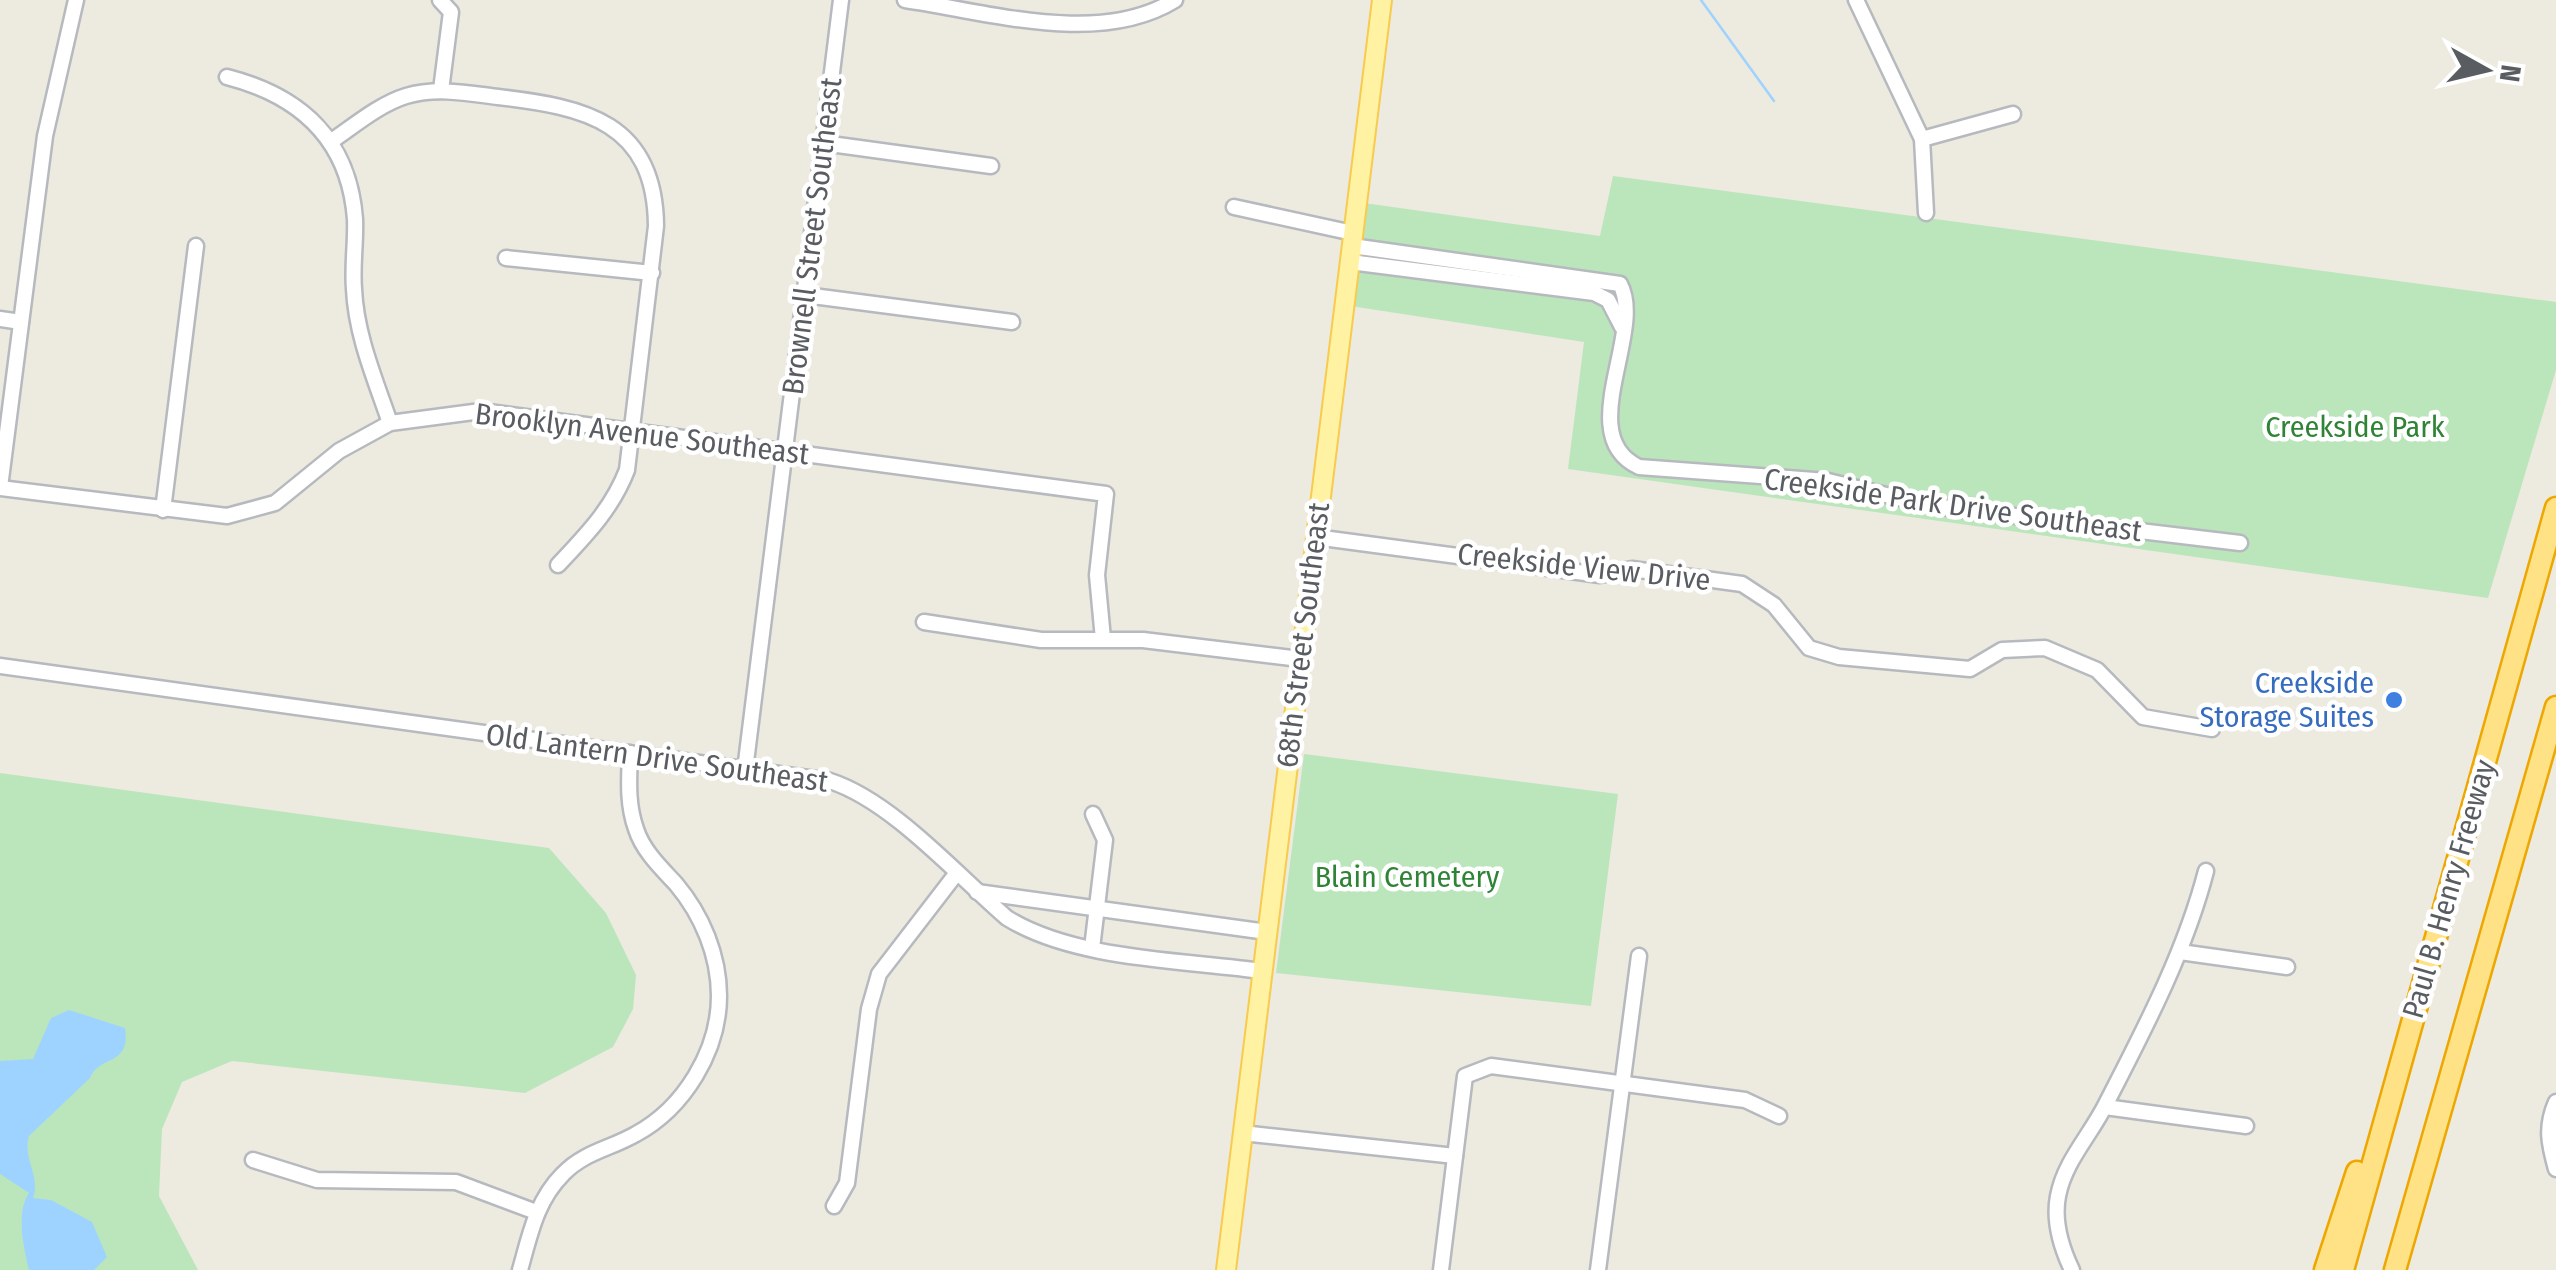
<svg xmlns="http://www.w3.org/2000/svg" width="2556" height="1270" font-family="'Fira Sans Condensed',sans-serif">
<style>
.green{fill:#bbe6bc}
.water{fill:#9ed3ff}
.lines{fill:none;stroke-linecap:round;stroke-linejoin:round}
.stream{stroke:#9ed3ff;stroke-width:2.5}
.minor-casing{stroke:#b6b9be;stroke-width:19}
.major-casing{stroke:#f8cb4e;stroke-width:22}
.highway-casing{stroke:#eda700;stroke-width:25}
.minor{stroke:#fff;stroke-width:14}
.major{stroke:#fff2a3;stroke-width:18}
.highway{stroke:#ffe285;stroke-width:20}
.shop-dot{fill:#3f7fe0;stroke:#fff;stroke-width:4}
.labels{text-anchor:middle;stroke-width:9;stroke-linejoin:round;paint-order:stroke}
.street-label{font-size:30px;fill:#595d62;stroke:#fff}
.park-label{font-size:30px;fill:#2f8335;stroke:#fff}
.shop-label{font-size:30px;fill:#366cbe;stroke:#fff;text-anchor:end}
</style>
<rect width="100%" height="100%" fill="#edeae0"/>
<g class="green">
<polygon points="1613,176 2556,302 2556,370 2488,598 1568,469 1584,342 1344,305 1357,202 1600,236"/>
<polygon points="1304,754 1618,794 1591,1006 1276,973"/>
<polygon points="0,773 549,848 606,913 636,975 633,1009 613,1047 525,1093 232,1061 182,1082 162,1129 159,1196 198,1270 0,1270"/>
</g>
<path class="water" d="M69 1010 125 1028C131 1067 100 1054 90 1078L29 1136C22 1158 41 1176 33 1198L51 1200 92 1222 107 1257 94 1270H29C23 1245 16 1212 29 1193L0 1174V1061L33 1059 51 1018Z"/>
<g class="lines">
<polyline class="stream" points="1701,0 1774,101"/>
<defs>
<g id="minor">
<polyline points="440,0 451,12 441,90"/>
<path d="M905 0C989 12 1099 47 1175 0"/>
<polyline points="1856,0 1922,139 1926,213"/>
<path d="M227 77C301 96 349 140 355 219 356 242 352 266 354 289 356 335 375 379 390 423"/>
<polyline points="1922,139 2013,114"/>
<path d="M333 140C355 125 380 104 406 96 437 87 467 93 498 97 585 107 655 122 656 226L627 470C612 509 586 535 558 565"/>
<polyline points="823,143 991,166"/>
<polyline points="1234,207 1353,233"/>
<path d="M1352 246 1620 284C1646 332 1572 436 1639 467L1828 481 1932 506 2240 543"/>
<polyline points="506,258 652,273"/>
<polyline points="1350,262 1594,293 1608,300 1622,327"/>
<polyline points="805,295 1012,322"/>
<polyline points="0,319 21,322"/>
<polyline points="0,487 45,136 76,0"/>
<polyline points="0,488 227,516 275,503 339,451 390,423 481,411 1106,494 1097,575 1103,639"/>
<polyline points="163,510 196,246"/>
<polyline points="1315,537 1600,575 1632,569 1742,584 1774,605 1809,648 1839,657 1970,669 2002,650 2045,648 2097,670 2143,717 2212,729"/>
<polyline points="924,622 1041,640 1143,640 1300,659"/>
<path d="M0 666 830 781C892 801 957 875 1007 918 1075 960 1183 960 1262 971"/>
<polyline points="745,770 841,0"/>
<polyline points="977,892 1267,932"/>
<polyline points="1092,948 1105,840 1093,814"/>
<polyline points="2180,952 2287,967"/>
<path d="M2556 1102C2545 1127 2549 1144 2556 1169"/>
<polyline points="2105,1107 2246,1126"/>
<polyline points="1242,1133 1455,1156"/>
<polyline points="253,1160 317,1180 456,1182 536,1212"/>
<polyline points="834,1206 847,1183 869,1009 879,974 956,874"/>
<path d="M520 1270C530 1235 536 1201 563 1174 584 1152 610 1149 636 1134 684 1108 719 1051 719 996 719 955 702 915 676 884 661 868 643 851 636 829 627 804 629 779 630 753"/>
<polyline points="1441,1270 1465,1076 1491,1066 1745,1100 1779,1116"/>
<polyline points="1598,1270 1639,956"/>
<path d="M2072 1270C2061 1247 2053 1222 2058 1196 2065 1160 2091 1135 2107 1102 2145 1028 2185 952 2206 871"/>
</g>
<polyline id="major" points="1226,1270 1382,0"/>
<g id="highway">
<polyline points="2325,1270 2357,1172"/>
<polyline points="2343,1270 2556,508"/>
<polyline points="2395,1270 2556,707"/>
</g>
</defs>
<use href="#minor" class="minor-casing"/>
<use href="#major" class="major-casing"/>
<use href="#highway" class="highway-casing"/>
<use href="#minor" class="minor"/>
<use href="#major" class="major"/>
<use href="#highway" class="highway"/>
</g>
<circle class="shop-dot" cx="2394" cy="700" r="10"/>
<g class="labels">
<g class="street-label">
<text transform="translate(812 236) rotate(-83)" y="10">Brownell Street Southeast</text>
<text transform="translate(642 434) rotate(7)" y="10">Brooklyn Avenue Southeast</text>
<text transform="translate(1953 505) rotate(8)" y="10">Creekside Park Drive Southeast</text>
<text transform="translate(1584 567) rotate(6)" y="10">Creekside View Drive</text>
<text transform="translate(1303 635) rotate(-83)" y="10">68th Street Southeast</text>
<text transform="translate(657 758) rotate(8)" y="10">Old Lantern Drive Southeast</text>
<text transform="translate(2449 889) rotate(-74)" y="10">Paul B. Henry Freeway</text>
</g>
<g class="park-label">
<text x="2355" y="437">Creekside Park</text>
<text x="1407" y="887">Blain Cemetery</text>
</g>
<g class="shop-label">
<text x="2374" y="693">Creekside<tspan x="2374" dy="34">Storage Suites</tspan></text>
</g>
</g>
<g transform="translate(2486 70) rotate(98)" stroke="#ffffff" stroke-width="8" paint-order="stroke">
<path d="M0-8L18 38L0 25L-18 38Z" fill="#595d62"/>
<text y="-15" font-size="28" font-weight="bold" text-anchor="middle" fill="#595d62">N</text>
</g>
</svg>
